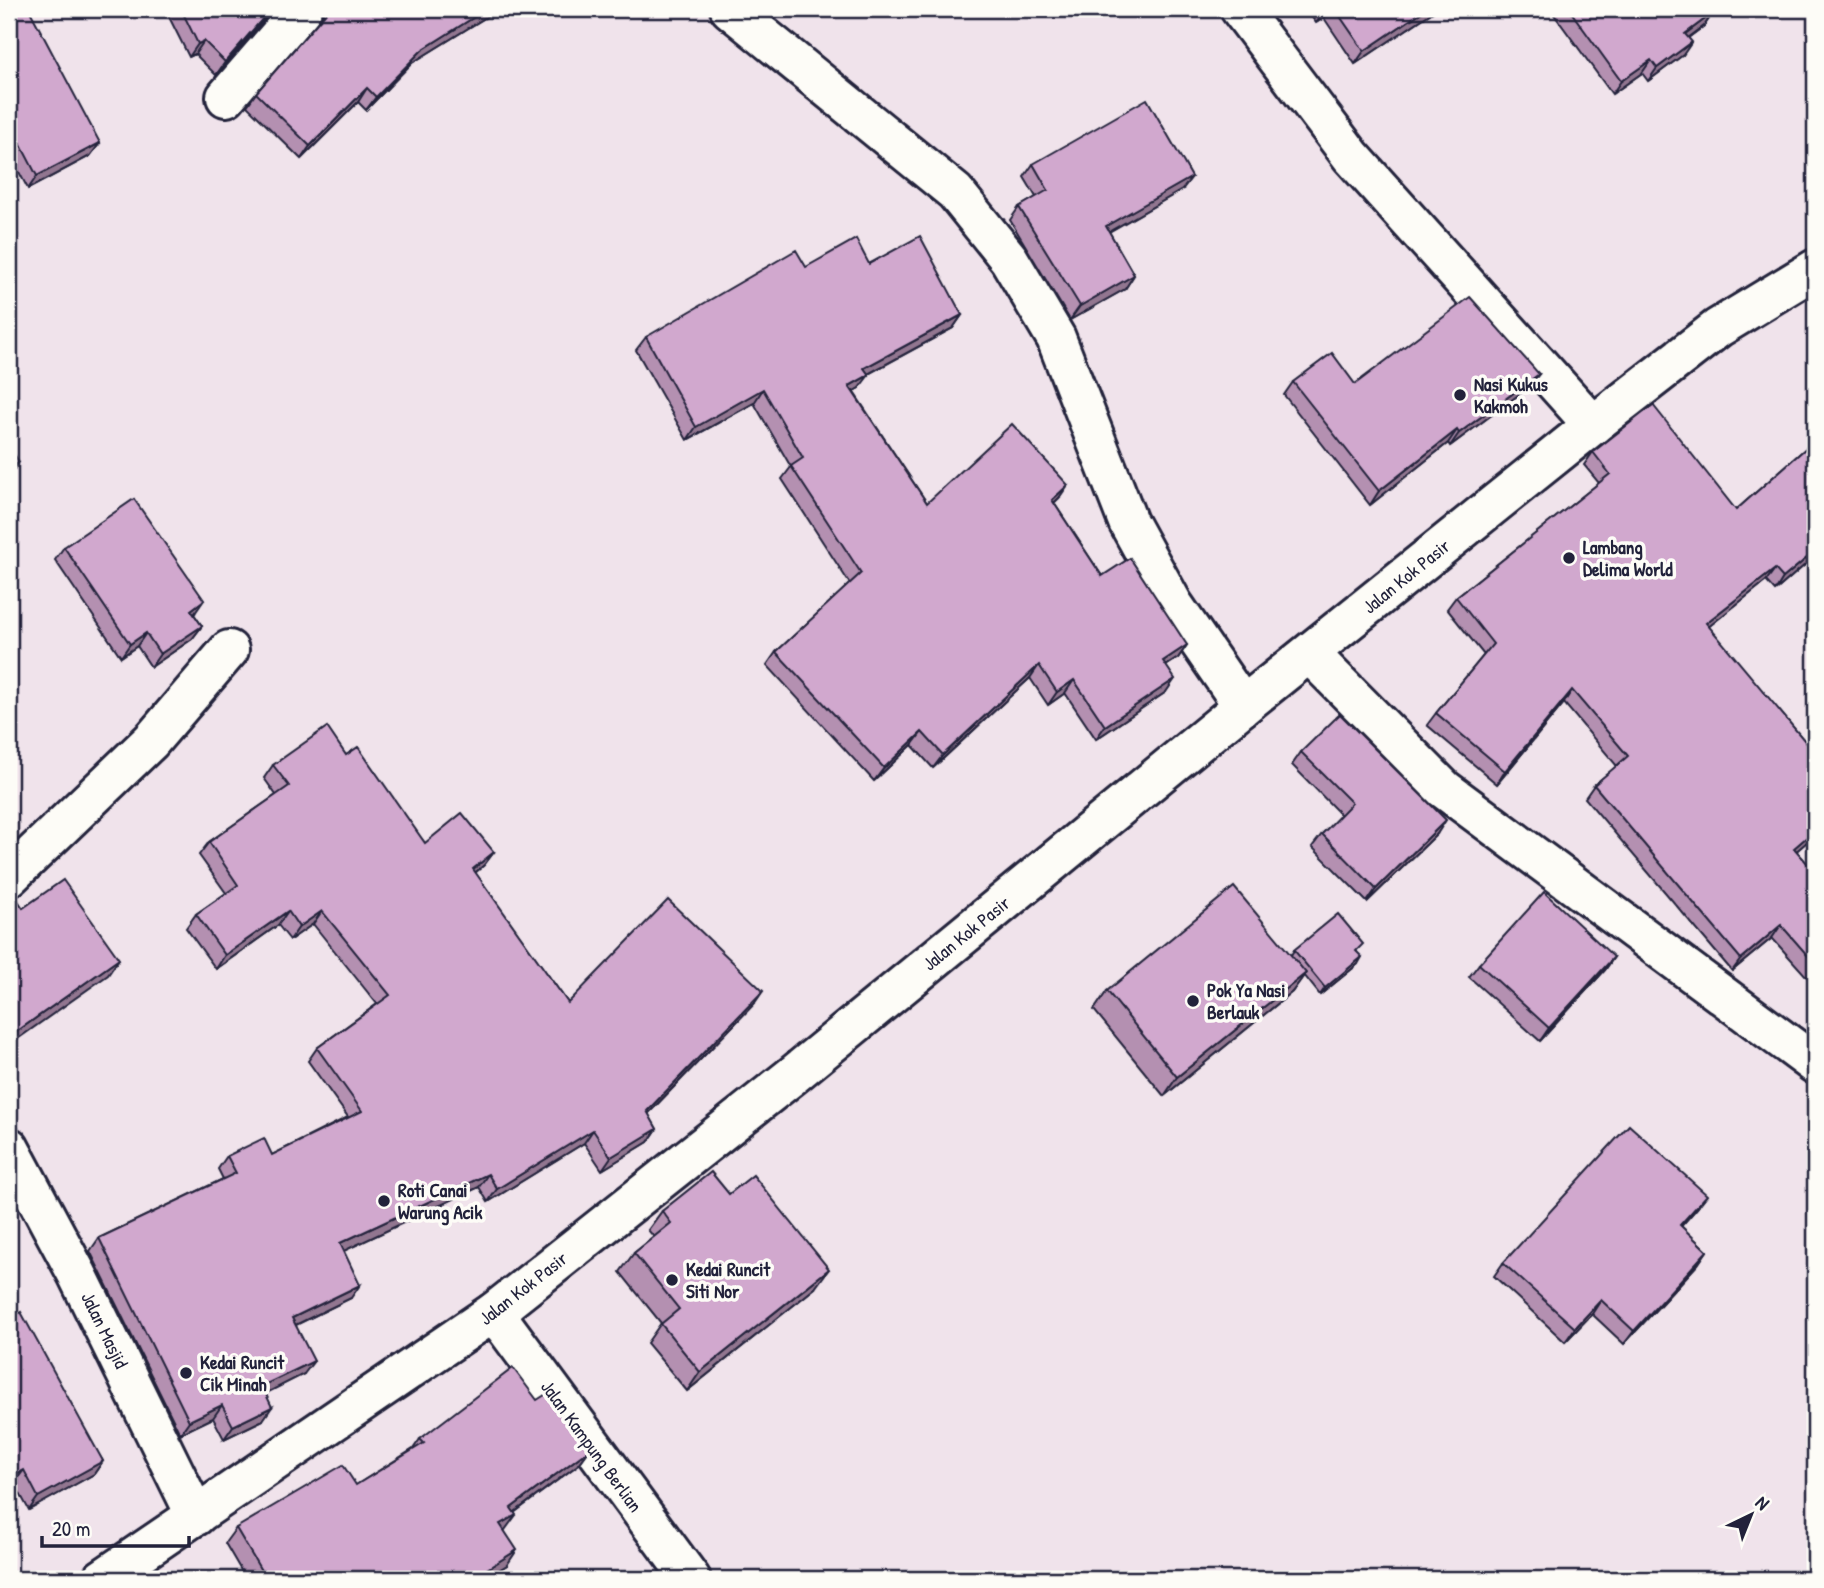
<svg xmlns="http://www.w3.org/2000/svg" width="1824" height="1588" font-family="'Patrick Hand',sans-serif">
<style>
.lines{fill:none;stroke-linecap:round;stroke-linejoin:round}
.minor-casing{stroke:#22223b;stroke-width:44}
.minor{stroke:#fdfcf7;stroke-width:38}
.wall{fill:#b490b1;stroke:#22223b;stroke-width:2}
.shaded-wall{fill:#927690;stroke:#22223b;stroke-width:2}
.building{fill:#d1a8ce;stroke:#22223b;stroke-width:2}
.poi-dot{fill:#22223b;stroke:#fdfcf7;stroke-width:2.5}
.labels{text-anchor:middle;stroke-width:7;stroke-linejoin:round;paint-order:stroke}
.poi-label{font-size:19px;font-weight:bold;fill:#22223b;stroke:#fdfcf7;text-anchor:start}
.street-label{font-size:19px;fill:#22223b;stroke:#fdfcf7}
</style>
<rect width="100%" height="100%" fill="#f0e3eb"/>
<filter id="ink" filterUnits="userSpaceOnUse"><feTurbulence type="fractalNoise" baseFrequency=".0143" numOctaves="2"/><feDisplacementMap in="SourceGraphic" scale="14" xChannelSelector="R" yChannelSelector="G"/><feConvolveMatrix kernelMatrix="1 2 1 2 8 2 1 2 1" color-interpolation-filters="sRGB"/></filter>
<g filter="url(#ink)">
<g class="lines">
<defs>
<g id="minor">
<polyline points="730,9 955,192 1009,259 1056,338 1128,522 1173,604 1243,706"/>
<polyline points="1240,9 1351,156 1593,425"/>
<polyline points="226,97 302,9"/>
<polyline points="1310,654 1444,789 1815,1064"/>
<polyline points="9,877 151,741 229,650"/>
<polyline points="9,1147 77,1274 196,1516"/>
<polyline points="494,1312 691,1579"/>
<polyline points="102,1579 494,1312 792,1076 1243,706 1593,425 1718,328 1815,269"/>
</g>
</defs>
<use href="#minor" class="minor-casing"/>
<use href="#minor" class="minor"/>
</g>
<g class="wall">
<polygon points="9,9 100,143 90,156 28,189 9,153"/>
<polygon points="165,9 273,9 216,75 195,54 189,57"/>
<polygon points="323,9 499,9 412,63 366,110 358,102 301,159 247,106 256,93 322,17 323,14"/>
<polygon points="1306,9 1437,9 1355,64 1324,18 1316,23"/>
<polygon points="1550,9 1717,9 1712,12 1713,13 1704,26 1688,38 1683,55 1648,81 1642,73 1612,94"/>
<polygon points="1033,164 1182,190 1109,232 1134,275 1125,289 1070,320 1010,220 1019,207 1036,197 1024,177"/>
<polygon points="869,264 962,315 953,328 868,374 859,388 853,391 927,503 1059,498 1054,503 1102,576 1187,645 1178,658 1166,666 1166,692 1096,739 1065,693 1048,705 1030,678 933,768 912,745 874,781 767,665 776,652 850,584 782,479 791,467 754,403 687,440 636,350 646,337 806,267"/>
<polygon points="1539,374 1529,387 1450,446 1448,443 1370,505 1284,395 1293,382 1355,384"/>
<polygon points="1815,440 1815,556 1775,591 1766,581 1708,627 1815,753 1815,835 1796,851 1815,872 1815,986 1772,938 1732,971 1585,798 1594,785 1617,766 1564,703 1497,784 1427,725 1436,713 1484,655 1447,609 1456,597 1599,483 1584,465 1593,452 1736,510"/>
<polygon points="64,547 195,613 194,614 202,626 192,639 151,667 137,646 121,657 55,560"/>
<polygon points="1301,752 1437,834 1367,902 1312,847 1322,834 1341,815 1292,765"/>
<polygon points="346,755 425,843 494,852 484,865 475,873 568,1003 754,1004 648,1114 657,1129 648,1142 602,1170 584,1143 488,1202 479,1187 343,1251 351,1298 296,1325 304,1374 265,1393 263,1420 224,1439 213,1418 180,1434 90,1251 99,1238 223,1179 218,1169 227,1156 272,1155 348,1117 308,1061 317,1048 377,1004 313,924 290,940 278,925 216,969 186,928 196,914 226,893 199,855 209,842 276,795 264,778 273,765"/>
<polygon points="1294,950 1357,952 1358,964 1320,995 1304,975 1292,992 1164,1096 1094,1010 1107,991 1291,955"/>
<polygon points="1614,957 1605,970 1540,1041 1469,977 1479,964"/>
<polygon points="729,1194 815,1288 687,1391 647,1343 661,1323 620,1272 634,1253 654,1237 648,1230 662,1211"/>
<polygon points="1697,1208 1681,1226 1707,1251 1698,1264 1624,1344 1592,1314 1565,1342 1494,1276 1503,1263"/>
<polygon points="9,1319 103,1461 94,1474 29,1510 14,1483 9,1486"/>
<polygon points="537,1400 590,1449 579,1464 514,1513 504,1530 507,1565 484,1579 246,1579 225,1543 236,1528 356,1485 413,1449 420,1439"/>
</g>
<g class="shaded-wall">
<polygon points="271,9 273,9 216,75 225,62"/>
<polygon points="487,9 499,9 412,63 366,110 376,97 422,50"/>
<polygon points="1326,9 1330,9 1324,18 1316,23"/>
<polygon points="1426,9 1437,9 1355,64 1364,51"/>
<polygon points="1713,13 1704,26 1676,47 1685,34"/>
<polygon points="204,41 195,54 189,57 198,44"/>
<polygon points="1692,42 1683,55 1648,81 1657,68"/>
<polygon points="1651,60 1642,73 1612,94 1621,81"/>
<polygon points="367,88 358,102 301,159 310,146"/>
<polygon points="100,143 90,156 28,189 37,176"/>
<polygon points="1192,177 1182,190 1096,239 1106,226"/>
<polygon points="1134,275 1125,289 1070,320 1080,306"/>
<polygon points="962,315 953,328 855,381 864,368"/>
<polygon points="1539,374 1529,387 1450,446 1459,433"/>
<polygon points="869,375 859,388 840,399 849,386"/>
<polygon points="763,389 754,403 687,440 696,427"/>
<polygon points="1457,430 1448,443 1370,505 1379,491"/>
<polygon points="19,462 10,475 9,476 9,469"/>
<polygon points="1068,485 1059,498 1043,513 1052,500"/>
<polygon points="1815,551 1815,556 1775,591 1783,578"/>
<polygon points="1775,569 1766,581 1697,636 1706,623"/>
<polygon points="204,600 195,613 181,623 191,610"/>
<polygon points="202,626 192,639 151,667 160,654"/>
<polygon points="146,633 137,646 121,657 130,644"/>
<polygon points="1187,645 1178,658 1153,674 1163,661"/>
<polygon points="1039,665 1030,678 933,768 943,755"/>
<polygon points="1175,679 1166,692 1096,739 1105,726"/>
<polygon points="1074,680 1065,693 1048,705 1057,692"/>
<polygon points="1572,690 1564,703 1497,784 1505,771"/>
<polygon points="922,732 912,745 874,781 884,768"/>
<polygon points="1446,820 1437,834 1367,902 1376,889"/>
<polygon points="1815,830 1815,835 1785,861 1794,848"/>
<polygon points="494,852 484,865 464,882 473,869"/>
<polygon points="288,911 278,925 216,969 225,955"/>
<polygon points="322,911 313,924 290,940 299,927"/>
<polygon points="1781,925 1772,938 1732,971 1741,959"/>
<polygon points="1362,957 1358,964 1320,995 1325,988"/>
<polygon points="1614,957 1605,970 1540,1041 1549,1028"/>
<polygon points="119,959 108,975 9,1045 9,1037"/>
<polygon points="1306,973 1292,992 1164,1096 1177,1077"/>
<polygon points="763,991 754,1004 637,1125 647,1111"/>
<polygon points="657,1129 648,1142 602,1170 611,1157"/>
<polygon points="593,1130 584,1143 488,1202 497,1189"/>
<polygon points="488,1174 479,1187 331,1257 340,1243"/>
<polygon points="1707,1195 1697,1208 1671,1238 1680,1225"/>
<polygon points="1707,1251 1698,1264 1624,1344 1634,1331"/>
<polygon points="829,1269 815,1288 687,1391 700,1372"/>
<polygon points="360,1285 351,1298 283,1331 292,1318"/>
<polygon points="1601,1300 1592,1314 1565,1342 1575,1328"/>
<polygon points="314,1361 304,1374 253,1400 262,1386"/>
<polygon points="222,1405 213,1418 180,1434 189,1421"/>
<polygon points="272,1407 263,1420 224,1439 233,1426"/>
<polygon points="590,1449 579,1464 500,1523 511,1508"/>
<polygon points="103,1461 94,1474 29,1510 38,1497"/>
<polygon points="24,1470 14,1483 9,1486 9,1478"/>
<polygon points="516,1515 505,1530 490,1539 500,1524"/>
<polygon points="517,1550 507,1565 484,1579 471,1579"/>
</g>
<g class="building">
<polygon points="9,9 29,9 100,143 37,176 9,122"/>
<polygon points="181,9 271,9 225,62 204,41 198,44"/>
<polygon points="329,9 487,9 422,50 376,97 367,88 310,146 256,93"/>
<polygon points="1335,9 1426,9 1364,51"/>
<polygon points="1569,9 1710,9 1713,13 1685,34 1692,42 1657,68 1651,60 1621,81"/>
<polygon points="1147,99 1192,177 1106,226 1134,275 1080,306 1019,207 1048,190 1033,164"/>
<polygon points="920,236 962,315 864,368 869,375 849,386 927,503 1012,424 1068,485 1052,500 1102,576 1130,558 1187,645 1163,661 1175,679 1105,726 1074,680 1057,692 1039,665 943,755 922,732 884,768 776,652 861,573 791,466 803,458 763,389 696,427 646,337 796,250 806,267 856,239 869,264"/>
<polygon points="1470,297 1539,374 1459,433 1457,430 1379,491 1293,382 1332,353 1355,384"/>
<polygon points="1653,405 1736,510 1815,440 1815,551 1783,578 1775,569 1706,623 1815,753 1815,830 1794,848 1815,872 1815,964 1781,925 1741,959 1594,785 1628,756 1572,690 1505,771 1436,713 1493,644 1456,597 1610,474 1593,452"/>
<polygon points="9,446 19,462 9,469"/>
<polygon points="134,499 204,600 191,610 202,626 160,654 146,633 130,644 64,547"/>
<polygon points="1340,714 1446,820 1376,889 1322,834 1352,803 1301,752"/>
<polygon points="327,727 346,755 358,747 425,843 462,813 494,852 473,869 568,1003 668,900 763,991 647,1111 657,1129 611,1157 593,1130 497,1189 488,1174 340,1243 360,1285 292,1318 314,1361 262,1386 272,1407 233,1426 222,1405 189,1421 99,1238 236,1173 227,1156 264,1138 272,1155 362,1111 317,1048 390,995 322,911 299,927 288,911 225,955 196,914 238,885 209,842 289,786 273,765"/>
<polygon points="63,880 119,959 9,1037 9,887 23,908"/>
<polygon points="1234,887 1306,973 1177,1077 1107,991"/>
<polygon points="1544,892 1614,957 1549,1028 1479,964"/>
<polygon points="1338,914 1363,944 1356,951 1362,957 1325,988 1294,950"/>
<polygon points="1629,1125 1707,1195 1680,1225 1707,1251 1634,1331 1601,1300 1575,1328 1503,1263"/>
<polygon points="711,1172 729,1194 753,1175 829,1269 700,1372 661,1324 679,1309 634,1253 671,1223 662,1211"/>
<polygon points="21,1312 103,1461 38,1497 24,1470 9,1478 9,1319"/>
<polygon points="513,1368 537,1400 548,1393 590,1449 511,1508 516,1515 500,1524 517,1550 471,1579 266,1579 236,1528 343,1465 356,1485 424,1443 420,1439"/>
</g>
</g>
<g class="poi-dot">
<circle cx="1460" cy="395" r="7"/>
<circle cx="1569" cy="558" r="7"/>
<circle cx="1193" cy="1001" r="7"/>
<circle cx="384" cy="1201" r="7"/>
<circle cx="672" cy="1280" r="7"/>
<circle cx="186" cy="1373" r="7"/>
</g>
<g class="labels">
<g class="poi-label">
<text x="1474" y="391">Nasi Kukus<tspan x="1474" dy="22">Kakmoh</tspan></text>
<text x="1583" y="554">Lambang<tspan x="1583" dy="22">Delima World</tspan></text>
<text x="1207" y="997">Pok Ya Nasi<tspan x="1207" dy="22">Berlauk</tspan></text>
<text x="398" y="1197">Roti Canai<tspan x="398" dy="22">Warung Acik</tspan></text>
<text x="686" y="1276">Kedai Runcit<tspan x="686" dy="22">Siti Nor</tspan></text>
<text x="200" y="1369">Kedai Runcit<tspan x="200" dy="22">Cik Minah</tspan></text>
</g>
<g class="street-label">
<text transform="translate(1406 576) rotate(-39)" y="7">Jalan Kok Pasir</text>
<text transform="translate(966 933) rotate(-39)" y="7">Jalan Kok Pasir</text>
<text transform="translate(523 1288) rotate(-38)" y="7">Jalan Kok Pasir</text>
<text transform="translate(105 1330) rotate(64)" y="7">Jalan Masjid</text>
<text transform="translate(592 1446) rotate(54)" y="7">Jalan Kampung Berlian</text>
</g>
</g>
<rect width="1824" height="1588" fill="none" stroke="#fdfcf7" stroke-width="35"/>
<rect x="18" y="18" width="1789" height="1553" fill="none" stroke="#22223b" stroke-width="2.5" filter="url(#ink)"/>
<g transform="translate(1751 1515) rotate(43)" stroke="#fdfcf7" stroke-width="5" paint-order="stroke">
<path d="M0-5L12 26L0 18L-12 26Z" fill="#22223b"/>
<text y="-10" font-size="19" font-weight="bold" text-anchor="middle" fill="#22223b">N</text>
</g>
<path d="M42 1536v10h147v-10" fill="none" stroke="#22223b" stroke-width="3.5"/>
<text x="52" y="1536" font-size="21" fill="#22223b" stroke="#fdfcf7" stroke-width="5" paint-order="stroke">20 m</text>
</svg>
